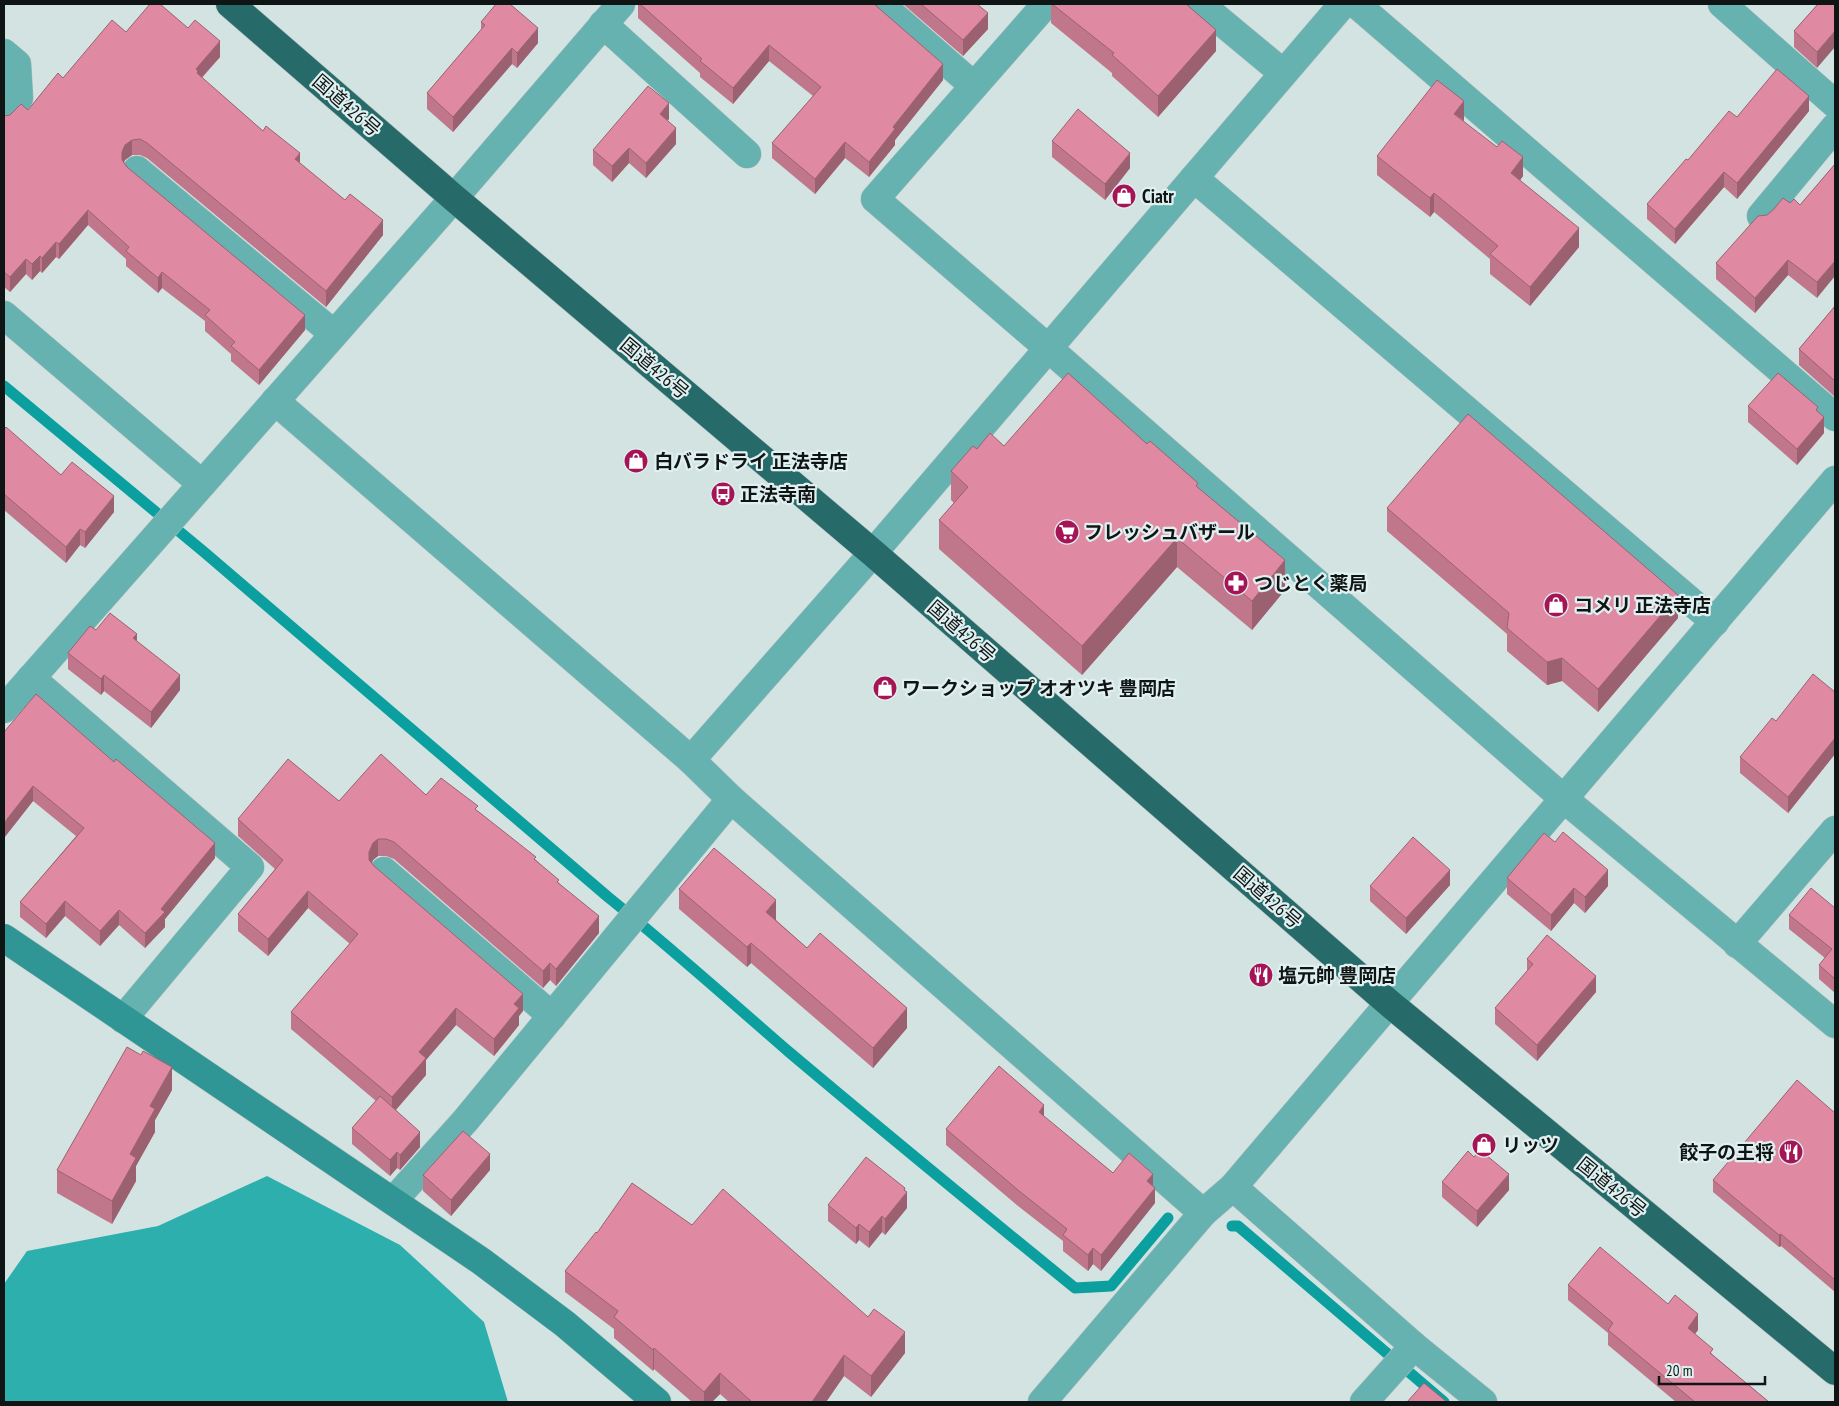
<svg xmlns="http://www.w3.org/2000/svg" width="1839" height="1406" font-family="'PT Sans Narrow','Noto Sans JP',sans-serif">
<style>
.forest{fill:#2dafae}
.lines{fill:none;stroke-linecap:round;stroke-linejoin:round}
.stream{stroke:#0b9f9f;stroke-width:11}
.street-casing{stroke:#b0bebd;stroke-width:29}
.secondary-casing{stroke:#b0bebd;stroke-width:29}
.highway-casing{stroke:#b0bebd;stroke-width:29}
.street{stroke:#66b2b1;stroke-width:28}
.secondary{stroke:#309695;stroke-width:28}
.highway{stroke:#266a69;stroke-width:28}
.wall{fill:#c0778b}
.shaded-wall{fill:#9c6171}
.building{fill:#df8aa2;stroke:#9c6171}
.labels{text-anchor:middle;stroke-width:4.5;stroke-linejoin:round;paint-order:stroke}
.street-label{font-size:19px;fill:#0f1414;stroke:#e0f0f0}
.poi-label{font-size:19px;font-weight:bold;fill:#0f1414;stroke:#e0f0f0;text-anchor:start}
</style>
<rect width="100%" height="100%" fill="#d3e3e2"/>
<polygon class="forest" points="267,1176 400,1245 484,1322 508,1402 4,1402 4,1284 27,1251 158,1226"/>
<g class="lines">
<g class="stream">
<path d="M4 386 204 552 608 897C670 947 729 1000 789 1052 884 1132 979 1210 1075 1288L1111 1286 1168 1218"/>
<polyline points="1232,1226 1238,1226 1444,1402"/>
</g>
<defs>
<g id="street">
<polyline points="880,4 974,86"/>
<polyline points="1046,4 875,199 1048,348 1564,799 1835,1024"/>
<polyline points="1200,4 1283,73"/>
<polyline points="1356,4 1835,417"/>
<polyline points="1722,4 1835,104"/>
<polyline points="603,24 747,154"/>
<polyline points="4,53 17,64 19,98 4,116"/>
<polyline points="137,170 334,334"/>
<polyline points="1194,178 1715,622"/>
<polyline points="1761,216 1835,127"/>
<polyline points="4,315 202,484"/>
<polyline points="275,401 691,760 731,799 1203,1213"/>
<polyline points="31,678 250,867 123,1019"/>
<polyline points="4,709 454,198 621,4"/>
<polyline points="691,760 873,553 1343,4"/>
<polyline points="384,871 552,1016"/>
<polyline points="1737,944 1835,830"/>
<polyline points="1233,1187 1414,1346 1483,1402"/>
<polyline points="393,1201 465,1121 731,799"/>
<polyline points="1042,1402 1203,1213 1233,1187 1835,480"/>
<polyline points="1364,1402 1414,1346"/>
</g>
<polyline id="secondary" points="4,938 481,1261 565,1324 657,1402"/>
<polyline id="highway" points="230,4 454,198 873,553 1389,1003 1835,1371"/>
</defs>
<use href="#street" class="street-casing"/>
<use href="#secondary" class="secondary-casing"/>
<use href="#highway" class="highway-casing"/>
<use href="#street" class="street"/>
<use href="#secondary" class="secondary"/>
<use href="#highway" class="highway"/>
</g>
<g class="wall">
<polygon points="638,4 874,4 943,80 895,140 895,145 869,177 845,158 815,194 772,158 772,143 813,96 769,61 733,104 700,77 700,73 638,18"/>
<polygon points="903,4 977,4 988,29 963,56"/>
<polygon points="1051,4 1156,4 1216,51 1158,117 1112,76 1112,73 1051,23"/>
<polygon points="1818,4 1817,68 1794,47 1794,31"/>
<polygon points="481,22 538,43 517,68 512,64 453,132 427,109 427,93 481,30"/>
<polygon points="126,32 220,57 202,78 383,235 326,307 147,158 140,155 132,155 125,160 124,162 127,167 305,330 259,385 231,361 231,354 205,331 205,321 162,288 158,293 126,266 126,259 88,225 59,259 56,257 42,273 40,271 32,280 26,274 10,292 4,287 4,116 10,115 28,110 63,78"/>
<polygon points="1809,111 1737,199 1724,187 1675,244 1647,219 1647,204 1688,160 1737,117"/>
<polygon points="669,119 667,121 676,144 646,178 629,163 612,182 593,165 593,150"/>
<polygon points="1463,121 1523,176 1520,180 1579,247 1530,306 1490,274 1490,259 1434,212 1430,217 1377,175 1377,156"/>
<polygon points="1052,141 1130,168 1105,200 1052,157"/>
<polygon points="1835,164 1817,298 1788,275 1755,313 1716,279 1716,263 1767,215 1790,203 1800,205"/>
<polygon points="1835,306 1835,397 1799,365 1799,349"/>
<polygon points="1748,406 1818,412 1824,433 1797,465 1748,422"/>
<polygon points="4,429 61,475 114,512 85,548 80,545 66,563 4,510"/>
<polygon points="1147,444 1198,488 1285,590 1252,630 1177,567 1082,675 939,549 939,520 954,503 951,500 951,471 977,449 1004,446"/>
<polygon points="1387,508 1678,618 1598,712 1562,681 1547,685 1507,651 1507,634 1387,531"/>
<polygon points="96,630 137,641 180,690 151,728 104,691 101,695 68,669 68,653"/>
<polygon points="1835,692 1835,754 1788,813 1740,773 1740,757 1776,721"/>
<polygon points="36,694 215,858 165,919 165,927 145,948 119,925 100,946 65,916 46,938 20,917 20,902 76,836 33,801 4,838"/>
<polygon points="426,795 478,811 536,860 559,883 599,933 556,986 550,980 543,988 394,859 386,856 378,856 373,860 372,863 374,866 523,1011 519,1016 519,1025 494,1056 456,1025 426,1060 426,1075 396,1110 420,1147 400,1170 397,1168 390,1176 352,1144 352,1128 376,1101 291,1029 291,1012 350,944 308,908 268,956 238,931 238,914 275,869 238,836 238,819 339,801"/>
<polygon points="1555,842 1608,886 1585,913 1574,903 1551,931 1507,894 1507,878"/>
<polygon points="1450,885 1406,934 1370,901 1370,886"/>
<polygon points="679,889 776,920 807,948 907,1028 873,1068 751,963 747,967 679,909"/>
<polygon points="1835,908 1835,993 1819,979 1819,965 1825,958 1789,929 1789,915"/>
<polygon points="1527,959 1596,992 1537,1061 1495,1024 1495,1008 1527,971"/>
<polygon points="172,1090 155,1120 155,1132 136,1166 136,1181 112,1224 57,1193 57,1170"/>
<polygon points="1835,1113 1835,1292 1781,1246 1779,1247 1713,1192 1713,1180"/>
<polygon points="1044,1117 1113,1173 1153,1185 1155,1203 1101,1271 1093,1264 1088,1271 1063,1251 1063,1241 1018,1206 946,1145 946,1129"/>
<polygon points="490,1170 451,1216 423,1191 423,1175"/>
<polygon points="1442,1182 1509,1190 1477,1227 1442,1197"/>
<polygon points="905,1191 907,1208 885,1235 882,1232 869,1248 859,1240 856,1244 828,1221 828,1205"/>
<polygon points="692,1225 868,1317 905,1353 871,1397 844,1376 826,1402 729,1402 720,1394 712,1402 692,1402 654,1369 653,1371 614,1338 614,1329 565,1292 565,1271 597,1233"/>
<polygon points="1568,1285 1698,1330 1695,1334 1713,1355 1769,1402 1676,1402 1608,1345 1608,1333 1568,1300"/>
</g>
<g class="shaded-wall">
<polygon points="988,13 988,29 963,56 963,40"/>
<polygon points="538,28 538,43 517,68 517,53"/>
<polygon points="1216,30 1216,51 1158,117 1158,96"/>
<polygon points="1835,31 1835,47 1817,68 1817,52"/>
<polygon points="220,41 220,57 198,81 196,69"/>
<polygon points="769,45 769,61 733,104 733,88"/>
<polygon points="512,48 512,64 453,132 453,117"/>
<polygon points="943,64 943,80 895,140 895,145 869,177 869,162 893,127"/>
<polygon points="1809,96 1809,111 1737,199 1737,183"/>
<polygon points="1464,101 1464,121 1454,114"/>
<polygon points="669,103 669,119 660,129 660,114"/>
<polygon points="676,128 676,144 646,178 646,163"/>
<polygon points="132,140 132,155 125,160 122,167 122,152 125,145"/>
<polygon points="845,142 845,158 815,194 815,179"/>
<polygon points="629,148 629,163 612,182 612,166"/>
<polygon points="300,153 300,169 295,159"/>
<polygon points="1130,153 1130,168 1105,200 1105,184"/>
<polygon points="1523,157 1523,176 1511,193 1511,173"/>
<polygon points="1724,172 1724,187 1675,244 1675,229"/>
<polygon points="1434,193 1434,212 1430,217 1430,198"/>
<polygon points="88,210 88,225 59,259 59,244"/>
<polygon points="383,220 383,235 326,307 326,291"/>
<polygon points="1579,228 1579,247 1530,306 1530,287"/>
<polygon points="56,242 56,257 42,273 42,258"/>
<polygon points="40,256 40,271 32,280 32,264"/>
<polygon points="26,259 26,274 10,292 10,277"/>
<polygon points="1788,260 1788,275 1755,313 1755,298"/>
<polygon points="1835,261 1835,276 1817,298 1817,282"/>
<polygon points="162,272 162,288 158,293 158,278"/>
<polygon points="305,315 305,330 259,385 259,370"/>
<polygon points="1824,417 1824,433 1797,465 1797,449"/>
<polygon points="114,496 114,512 85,548 85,532"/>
<polygon points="80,529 80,545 66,563 66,547"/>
<polygon points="1177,538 1177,567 1082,675 1082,646"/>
<polygon points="1285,560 1285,590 1252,630 1252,601"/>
<polygon points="1678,595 1678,618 1598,712 1598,689"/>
<polygon points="137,634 137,650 133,638"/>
<polygon points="1562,658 1562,681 1547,685 1547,662"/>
<polygon points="104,675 104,691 101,695 101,679"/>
<polygon points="180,675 180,690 151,728 151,712"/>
<polygon points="1835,738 1835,754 1788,813 1788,797"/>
<polygon points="33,786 33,801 4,838 4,823"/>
<polygon points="378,839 378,856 373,860 369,869 369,852 373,843"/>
<polygon points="215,843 215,858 165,919 165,927 145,948 145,933 161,909"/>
<polygon points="1450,870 1450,885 1406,934 1406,918"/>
<polygon points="1608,870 1608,886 1585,913 1585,897"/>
<polygon points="1574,888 1574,903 1551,931 1551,915"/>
<polygon points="308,891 308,908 268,956 268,939"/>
<polygon points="776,900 776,920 766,932 766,912"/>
<polygon points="65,901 65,916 46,938 46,924"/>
<polygon points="119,910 119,925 100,946 100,931"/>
<polygon points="599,916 599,933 556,986 556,969"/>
<polygon points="751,943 751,963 747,967 747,947"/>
<polygon points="550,963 550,980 543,988 543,971"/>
<polygon points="1596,976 1596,992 1537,1061 1537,1045"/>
<polygon points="523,994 523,1011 519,1016 519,1025 494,1056 494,1039 514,1004"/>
<polygon points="456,1008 456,1025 426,1060 426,1075 392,1114 392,1097 419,1052"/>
<polygon points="907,1008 907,1028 873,1068 873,1048"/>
<polygon points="172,1067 172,1090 155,1120 155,1132 136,1166 136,1181 112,1224 112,1201 130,1154 150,1106"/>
<polygon points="1044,1105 1044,1121 1039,1112"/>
<polygon points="420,1132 420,1147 400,1170 400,1155"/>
<polygon points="397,1152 397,1168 390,1176 390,1160"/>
<polygon points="490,1154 490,1170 451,1216 451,1200"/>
<polygon points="1153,1174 1153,1190 1147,1181"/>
<polygon points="1509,1174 1509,1190 1477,1227 1477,1211"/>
<polygon points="905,1188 905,1194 907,1192 907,1208 885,1235 885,1219"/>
<polygon points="1155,1188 1155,1203 1101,1271 1101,1255"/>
<polygon points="882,1216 882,1232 869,1248 869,1232"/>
<polygon points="859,1224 859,1240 856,1244 856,1228"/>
<polygon points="1781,1234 1781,1246 1779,1247 1779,1235"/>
<polygon points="1093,1248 1093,1264 1088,1271 1088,1255"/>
<polygon points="1698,1314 1698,1330 1688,1343 1688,1328"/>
<polygon points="905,1332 905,1353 871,1397 871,1376"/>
<polygon points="654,1348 654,1369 653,1371 653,1350"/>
<polygon points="844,1355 844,1376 826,1402 812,1402"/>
<polygon points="720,1373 720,1394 712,1402 704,1402 704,1392"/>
</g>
<g class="building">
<polygon points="150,4 160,4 188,28 195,20 220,41 196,69 198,71 197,73 263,131 266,126 300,153 295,159 345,200 350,194 383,220 326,291 147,143 140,139 132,140 125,145 122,152 122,160 127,167 305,315 259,370 231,346 235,342 205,315 210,310 162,272 158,278 126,251 129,247 88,210 59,244 56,242 42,258 40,256 32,264 26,259 10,277 4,272 4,116 10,115 21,104 28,110 58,73 63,78 112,20 126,32"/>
<polygon points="496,4 510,4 538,28 517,53 512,48 453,117 427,93 485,25 481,22"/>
<polygon points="640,4 874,4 943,64 893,127 895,129 869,162 845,142 815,179 772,143 821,87 769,45 733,88 700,61 702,59"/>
<polygon points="921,4 977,4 988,13 963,40"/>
<polygon points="1052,4 1186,4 1216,30 1158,96 1112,55 1114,53"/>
<polygon points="1818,4 1835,4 1835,31 1817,52 1794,31"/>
<polygon points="1777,69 1809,96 1737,183 1724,172 1675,229 1647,204 1686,159 1688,160 1729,111 1737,117"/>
<polygon points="1437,80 1464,101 1454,114 1497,147 1502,141 1523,157 1511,173 1579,228 1530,287 1490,254 1498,246 1434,193 1430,198 1377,156"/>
<polygon points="648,86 669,103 660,114 676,128 646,163 629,148 612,166 593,150"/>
<polygon points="1078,109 1130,153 1105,184 1052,141"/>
<polygon points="1835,164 1835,261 1817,282 1788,260 1755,298 1716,263 1758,216 1767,215 1773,210 1783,198 1790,203 1794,199 1800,205"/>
<polygon points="1835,306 1835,381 1799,349"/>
<polygon points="1068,373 1147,444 1150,441 1198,483 1196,486 1285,560 1252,601 1177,538 1082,646 939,520 968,487 951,471 973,446 977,449 990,433 1004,446"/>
<polygon points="1778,373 1818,407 1816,410 1824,417 1797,449 1748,406"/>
<polygon points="1468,414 1678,595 1598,689 1562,658 1547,662 1507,628 1509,613 1387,508"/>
<polygon points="6,427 61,475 72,462 114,496 85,532 80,529 66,547 4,494 4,429"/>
<polygon points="110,613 137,634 133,638 180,675 151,712 104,675 101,679 68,653 90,626 96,630"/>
<polygon points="1813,674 1835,692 1835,738 1788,797 1740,757 1772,718 1776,721"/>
<polygon points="36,694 114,762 116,759 215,843 161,909 165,912 145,933 119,910 100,931 65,901 46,924 20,902 84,828 33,786 4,823 4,732"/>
<polygon points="381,754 426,795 441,778 478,806 475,809 536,857 534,859 559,880 557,882 599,916 556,969 550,963 543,971 394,842 386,839 378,839 373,843 369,852 369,860 374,866 523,994 514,1004 519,1008 494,1039 456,1008 419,1052 426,1058 392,1097 291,1012 358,934 308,891 268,939 238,914 283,860 238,819 288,759 339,801"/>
<polygon points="1563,832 1608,870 1585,897 1574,888 1551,915 1507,878 1544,833 1555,842"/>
<polygon points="1413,837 1450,870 1406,918 1370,886"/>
<polygon points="714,848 776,900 766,912 807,948 820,933 907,1008 873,1048 751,943 747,947 679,889"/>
<polygon points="1811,888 1835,908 1835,979 1819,965 1832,949 1789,915"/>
<polygon points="1547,935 1596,976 1537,1045 1495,1008 1533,964 1527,959"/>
<polygon points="127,1047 141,1055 143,1051 172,1067 150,1106 155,1109 130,1154 136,1158 112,1201 57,1170"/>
<polygon points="999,1066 1044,1105 1039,1112 1113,1173 1129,1153 1153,1174 1147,1181 1155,1188 1101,1255 1093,1248 1088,1255 1063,1235 1067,1229 1018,1190 946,1129"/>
<polygon points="1797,1080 1835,1113 1835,1280 1781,1234 1779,1235 1713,1180"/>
<polygon points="380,1096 420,1132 400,1155 397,1152 390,1160 352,1128"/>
<polygon points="463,1131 490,1154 451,1200 423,1175"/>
<polygon points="1480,1150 1509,1174 1477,1211 1442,1182 1468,1151 1474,1157"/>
<polygon points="866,1157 905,1188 904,1190 907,1192 885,1219 882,1216 869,1232 859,1224 856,1228 828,1205"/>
<polygon points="632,1183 692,1225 723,1189 868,1317 874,1309 905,1332 871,1376 844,1355 812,1402 752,1402 720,1373 704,1392 654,1348 653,1350 614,1317 618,1311 565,1271 596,1232 597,1233"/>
<polygon points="1600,1247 1668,1304 1675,1295 1698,1314 1688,1328 1713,1349 1710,1353 1769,1402 1695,1402 1608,1330 1613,1323 1568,1285"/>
<polygon points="1424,1383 1447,1402 1407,1402"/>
</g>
<defs>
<symbol id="shop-disc" viewBox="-11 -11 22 22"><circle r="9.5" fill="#a51454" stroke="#e0f0f0"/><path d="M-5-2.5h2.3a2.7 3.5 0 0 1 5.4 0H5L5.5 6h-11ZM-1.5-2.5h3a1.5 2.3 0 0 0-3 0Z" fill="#fff"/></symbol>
<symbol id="bus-disc" viewBox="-11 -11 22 22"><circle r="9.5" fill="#a51454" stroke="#e0f0f0"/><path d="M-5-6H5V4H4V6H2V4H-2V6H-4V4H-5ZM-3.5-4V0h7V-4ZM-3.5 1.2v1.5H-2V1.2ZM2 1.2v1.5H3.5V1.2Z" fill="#fff"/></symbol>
<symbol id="supermarket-disc" viewBox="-11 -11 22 22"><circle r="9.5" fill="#a51454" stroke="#e0f0f0"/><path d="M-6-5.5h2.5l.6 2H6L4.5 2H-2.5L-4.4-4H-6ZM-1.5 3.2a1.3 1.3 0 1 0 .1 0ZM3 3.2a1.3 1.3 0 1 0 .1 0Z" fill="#fff"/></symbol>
<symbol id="pharmacy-disc" viewBox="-11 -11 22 22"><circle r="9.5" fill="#a51454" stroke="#e0f0f0"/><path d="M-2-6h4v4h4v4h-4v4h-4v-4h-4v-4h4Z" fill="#fff"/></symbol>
<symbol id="restaurant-disc" viewBox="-11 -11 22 22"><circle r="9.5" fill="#a51454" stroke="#e0f0f0"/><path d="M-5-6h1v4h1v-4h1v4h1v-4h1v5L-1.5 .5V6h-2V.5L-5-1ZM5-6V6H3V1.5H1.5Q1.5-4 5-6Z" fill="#fff"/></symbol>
</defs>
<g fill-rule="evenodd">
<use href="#shop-disc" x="1110" y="182" width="28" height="28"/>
<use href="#shop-disc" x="622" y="447" width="28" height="28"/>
<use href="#bus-disc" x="709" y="480" width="28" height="28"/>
<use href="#supermarket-disc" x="1053" y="518" width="28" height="28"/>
<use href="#pharmacy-disc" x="1222" y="569" width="28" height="28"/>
<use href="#shop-disc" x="1542" y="591" width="28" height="28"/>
<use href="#shop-disc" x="871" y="674" width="28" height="28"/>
<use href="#restaurant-disc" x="1247" y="961" width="28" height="28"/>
<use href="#shop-disc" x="1470" y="1131" width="28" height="28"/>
<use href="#restaurant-disc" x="1777" y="1138" width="28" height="28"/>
</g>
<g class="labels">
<g class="street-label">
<text transform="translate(347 105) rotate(41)" y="7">国道426号</text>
<text transform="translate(655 368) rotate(40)" y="7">国道426号</text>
<text transform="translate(962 631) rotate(41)" y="7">国道426号</text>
<text transform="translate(1268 897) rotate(41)" y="7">国道426号</text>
<text transform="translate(1612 1187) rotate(39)" y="7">国道426号</text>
</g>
<g class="poi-label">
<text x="1142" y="203">Ciatr</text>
<text x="654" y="468">白バラドライ 正法寺店</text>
<text x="740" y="501">正法寺南</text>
<text x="1084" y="539">フレッシュバザール</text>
<text x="1254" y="590">つじとく薬局</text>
<text x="1574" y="612">コメリ 正法寺店</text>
<text x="902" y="695">ワークショップ オオツキ 豊岡店</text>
<text x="1278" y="982">塩元帥 豊岡店</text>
<text x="1502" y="1152">リッツ</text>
<text x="1774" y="1159" text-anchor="end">餃子の王将</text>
</g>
</g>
<rect width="1839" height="1406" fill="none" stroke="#0f1414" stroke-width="10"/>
<path d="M1659 1376v8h106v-8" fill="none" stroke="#0f1414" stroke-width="2.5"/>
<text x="1666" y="1376" font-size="15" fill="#0f1414" stroke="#e0f0f0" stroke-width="4" paint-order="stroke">20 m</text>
</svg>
